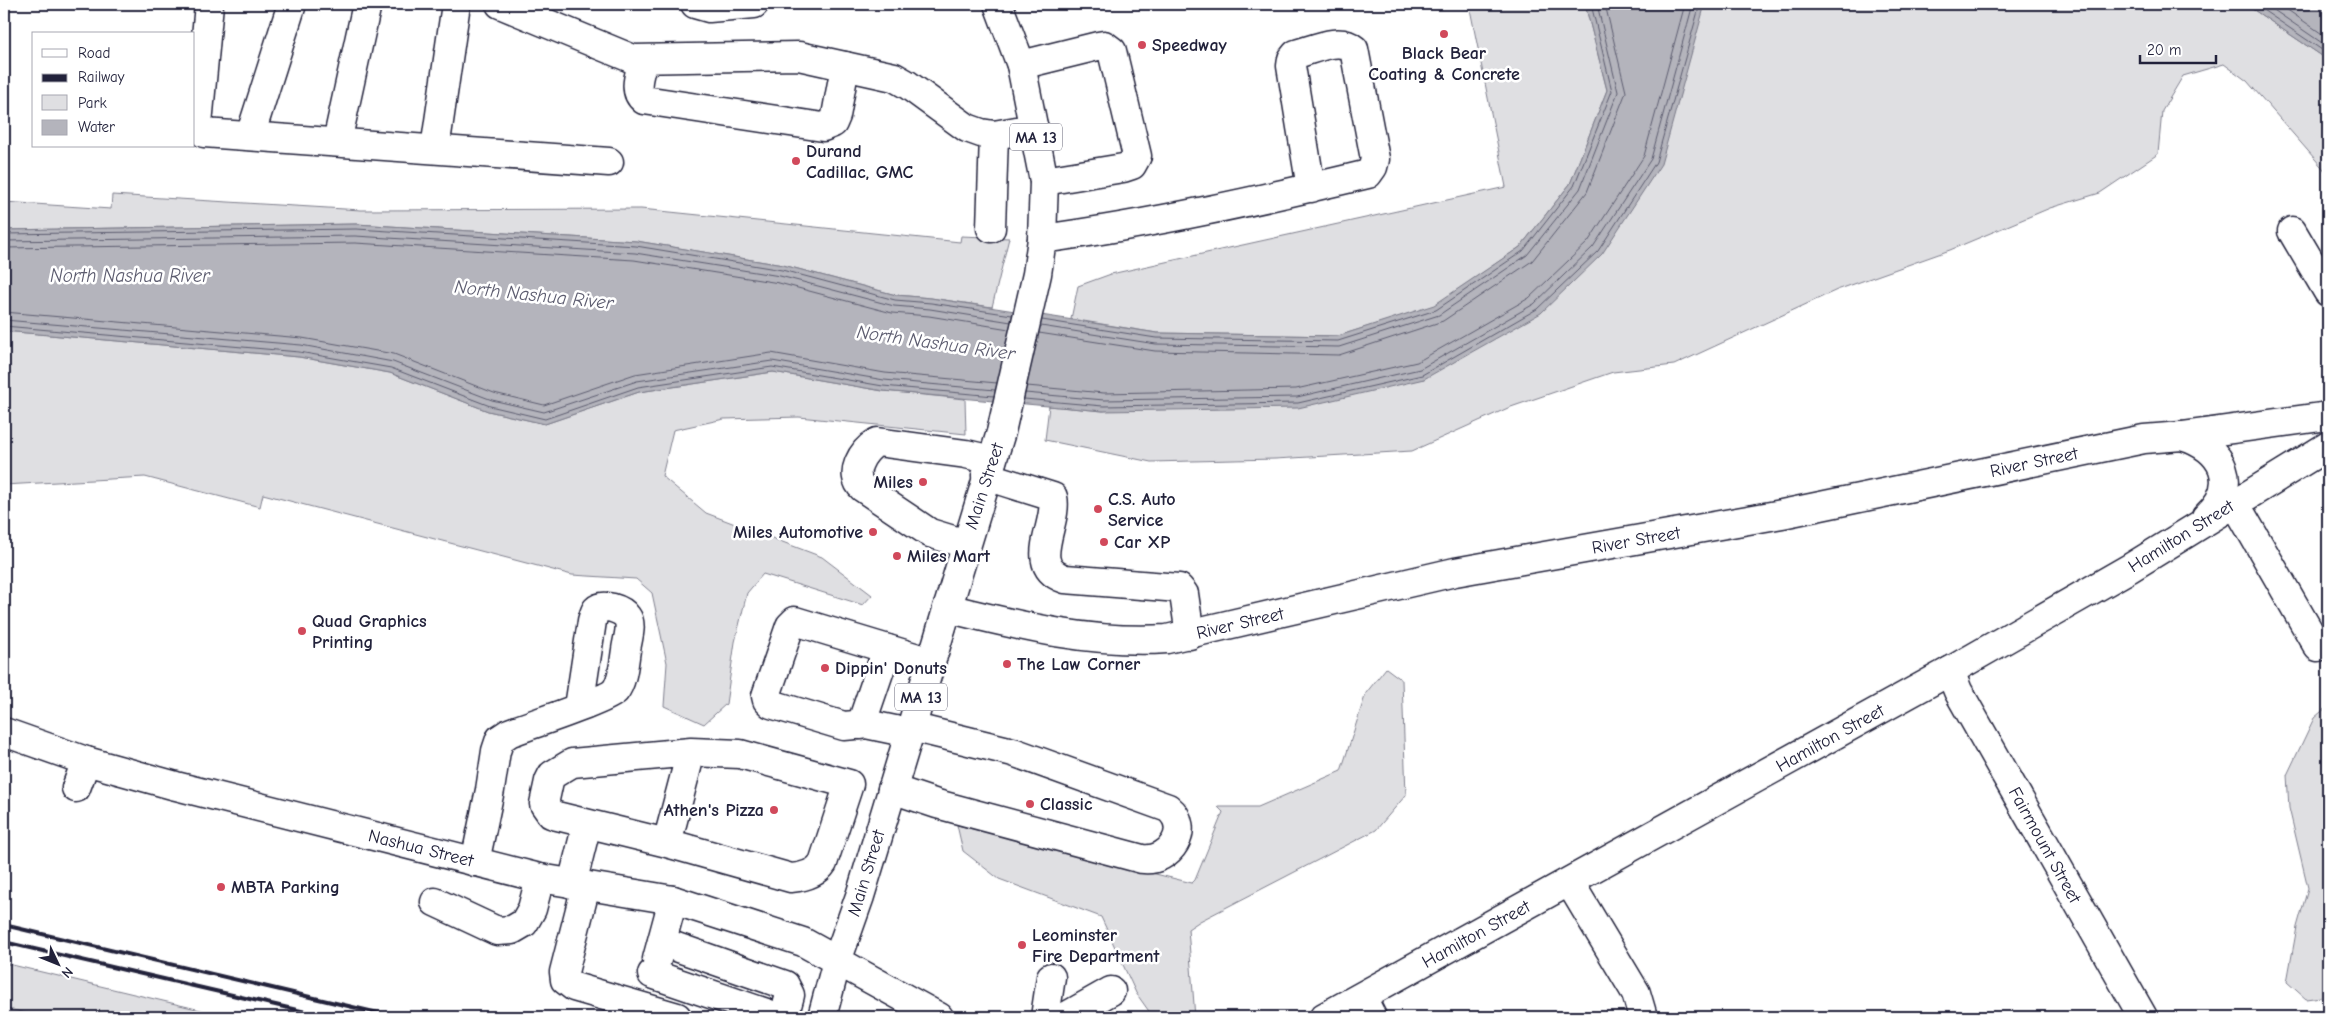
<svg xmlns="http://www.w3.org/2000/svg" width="2332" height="1021" font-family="'Comic Neue',sans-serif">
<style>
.green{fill:#dfdfe2;stroke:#80808e}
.water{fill:#b4b4bc;stroke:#7a7a88}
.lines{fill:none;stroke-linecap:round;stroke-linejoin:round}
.shore{stroke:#5c5c6f;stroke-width:1}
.minor-casing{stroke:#22223b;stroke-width:31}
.major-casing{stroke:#22223b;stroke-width:31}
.minor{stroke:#fff;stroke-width:28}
.major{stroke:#fff;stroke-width:28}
.rail{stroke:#22223b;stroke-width:4}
.poi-dot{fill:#d1495b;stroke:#fff;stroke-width:2}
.labels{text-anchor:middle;stroke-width:5;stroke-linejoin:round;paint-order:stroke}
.shield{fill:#fff;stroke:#646476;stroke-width:1}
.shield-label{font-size:16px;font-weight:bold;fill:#22223b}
.poi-label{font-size:18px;font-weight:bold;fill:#22223b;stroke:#fff;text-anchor:start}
.street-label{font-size:18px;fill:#22223b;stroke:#fff}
.water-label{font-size:19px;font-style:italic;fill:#5c5c6f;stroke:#fff}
</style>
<rect width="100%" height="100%" fill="#fff"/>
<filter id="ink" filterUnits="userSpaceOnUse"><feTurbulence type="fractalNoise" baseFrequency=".02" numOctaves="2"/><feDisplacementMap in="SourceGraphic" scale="10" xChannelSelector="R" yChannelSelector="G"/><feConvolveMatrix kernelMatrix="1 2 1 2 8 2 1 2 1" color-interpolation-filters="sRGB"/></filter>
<g filter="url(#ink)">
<g class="green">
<polygon points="1469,4 1585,4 1607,90 1570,184 1520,247 1434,306 1338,336 1157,333 1071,319 1078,286 1111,274 1506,187"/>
<polygon points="1705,4 2245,4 2328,60 2328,174 2247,81 2224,64 2183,76 2162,111 2158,154 2100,193 2050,208 1950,250 1837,290 1674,365 1613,372 1508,408 1412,451 1275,459 1151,462 1045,440 1049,406 1103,411 1424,379 1698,23"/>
<polygon points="112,195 361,210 641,209 960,242 961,236 1009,238 992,307 931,298 896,295 783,265 636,241 356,224 4,230 4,202 111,209"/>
<polygon points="4,331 299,357 390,373 488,411 545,424 639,392 773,372 883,391 965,399 966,434 799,417 724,419 673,430 662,476 706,513 822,557 872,595 863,605 763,574 747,593 735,642 726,704 704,724 664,706 667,663 652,593 636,579 572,575 263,494 260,507 145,477 4,485"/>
<polygon points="1386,668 1402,680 1406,795 1376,830 1200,921 1188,929 1195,1017 1153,1017 1136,993 1101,917 999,879 963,851 957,825 1192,883 1195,880 1223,812 1218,807 1258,807 1341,771 1366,693"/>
<polygon points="2328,706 2328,996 2306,999 2287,982 2297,927 2308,888 2289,808 2287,775 2314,718"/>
<polygon points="4,963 230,1017 43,1017 4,1008"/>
</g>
<g class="water">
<polygon points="1585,4 1705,4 1661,164 1602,254 1541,313 1424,379 1298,408 1103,411 883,391 773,372 639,392 545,424 488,411 390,373 299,357 4,331 4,230 356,224 636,241 783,265 896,295 931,298 1157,333 1338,336 1434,305 1520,247 1570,184 1607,90"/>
<polygon points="2245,4 2328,4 2328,60"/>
</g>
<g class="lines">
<g class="shore">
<polyline points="2254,4 2328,54"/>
<polyline points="2265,4 2328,47"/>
<polyline points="2279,4 2328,38"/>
<polyline points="4,234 356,229 636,246 782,270 895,300 931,303 1012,315"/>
<polyline points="4,241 355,236 635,253 780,276 894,306 930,309 1011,322"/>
<polyline points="4,248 355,243 634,260 779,283 892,313 929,316 1009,329"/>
<polyline points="4,312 302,338 394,354 494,393 544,405 635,374 771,353 885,373 997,383"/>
<polyline points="4,320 301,345 393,362 492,400 544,412 637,381 772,361 884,380 995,390"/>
<polyline points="1042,320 1156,338 1338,341 1436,310 1523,251 1574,186 1612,91 1591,4"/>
<polyline points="4,326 299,352 391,368 490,406 545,419 638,387 772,367 883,386 994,396"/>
<polyline points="1041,326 1156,344 1339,347 1439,315 1527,255 1580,189 1618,92 1597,4"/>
<polyline points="1039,333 1155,351 1339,355 1443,321 1532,261 1587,192 1626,92 1605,4"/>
<polyline points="1027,386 1104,393 1296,389 1417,362 1529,298 1588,242 1644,156 1685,4"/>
<polyline points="1025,393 1104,400 1297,397 1420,369 1534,304 1593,247 1651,159 1693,4"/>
<polyline points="1024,399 1103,406 1298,403 1422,375 1537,309 1598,251 1656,162 1700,4"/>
</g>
<defs>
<g id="minor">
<polyline points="209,4 198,124 204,133 609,162"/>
<polyline points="500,4 633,59 799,56 894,77 908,85 967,128 981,133 994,135 1034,128"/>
<path d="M643 60C640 73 632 91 644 100L823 127 833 123 836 116 845 66"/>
<polyline points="1021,65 1098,46 1104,45 1112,51 1137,156 1132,165 1123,168 1044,181"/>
<polyline points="250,136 292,4"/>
<polyline points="337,142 367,4"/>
<polyline points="435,149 456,4"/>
<polyline points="991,228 994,135"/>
<polyline points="2292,231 2328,292"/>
<path d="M1042 239C1152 224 1260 200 1368 174L1373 167 1375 159 1354 49C1339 36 1313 50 1296 54L1292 59 1291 66 1311 188"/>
<path d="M986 476 1053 497C1059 524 1025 566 1065 579L1179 588 1184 594 1190 635"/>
<polyline points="2235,503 2318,647"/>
<path d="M966 544 930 533 863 488C848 474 862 451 877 442L966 454 992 460"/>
<path d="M947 608C1020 626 1091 644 1167 639L1455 572 1782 514 2144 439 2182 436 2328 416"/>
<polyline points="1950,671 1958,691 2143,1017"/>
<polyline points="861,725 887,649"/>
<polyline points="909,733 866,724 844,726 771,704 767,700 766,696 790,626 795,621 931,662"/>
<polyline points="76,788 86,761"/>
<path d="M892 789 937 804 1142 859C1170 863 1193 828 1168 808L1013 752 911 727"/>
<path d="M667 843 691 752 740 754 849 784 823 863C816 874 803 877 791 878L667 843 557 816 551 814 544 804 549 781 552 775 572 763 691 752"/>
<path d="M475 862 490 790 496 751 500 739 509 733C526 726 607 700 615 691 623 681 624 662 626 650 627 641 633 625 627 617 622 609 603 603 596 610 594 613 593 618 592 621L579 707"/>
<polyline points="1570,883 1636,993 1643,1017"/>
<polyline points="572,884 587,824"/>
<polyline points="586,886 564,972 565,980 574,987 677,1017"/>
<polyline points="435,902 497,931 512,930 524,923 532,909 540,878"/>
<polyline points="662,942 785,985 790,995 784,1017"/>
<polyline points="657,959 673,900"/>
<polyline points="652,974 778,1017"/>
<polyline points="1362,997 1372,1017"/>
<polyline points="1045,1017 1051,977"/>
<polyline points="1065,1017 1111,991"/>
</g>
<g id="major">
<polyline points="695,4 709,8 754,4"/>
<path d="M2182 436C2224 448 2241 485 2206 517"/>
<polyline points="4,732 86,761 176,786 540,878 673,900 803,942 939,1017"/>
<polyline points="822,1017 837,961 860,896 1001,432 1037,274 1042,239 1044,181 1021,65 998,4"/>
<polyline points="1324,1017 1950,671 2130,568 2328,446"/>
</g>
</defs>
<use href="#minor" class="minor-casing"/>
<use href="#major" class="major-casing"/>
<use href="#minor" class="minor"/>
<use href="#major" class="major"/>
<g class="rail">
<polyline points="4,925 395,1017"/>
<polyline points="4,942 327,1017"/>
</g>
</g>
</g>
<g class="poi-dot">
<circle cx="1444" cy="34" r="5"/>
<circle cx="1142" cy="45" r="5"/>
<circle cx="796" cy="161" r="5"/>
<circle cx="923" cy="482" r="5"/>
<circle cx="1098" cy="509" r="5"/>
<circle cx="873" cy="532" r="5"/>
<circle cx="1104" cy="542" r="5"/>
<circle cx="897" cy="556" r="5"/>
<circle cx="302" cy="631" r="5"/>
<circle cx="1007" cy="664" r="5"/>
<circle cx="825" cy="668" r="5"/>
<circle cx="1030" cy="804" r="5"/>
<circle cx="774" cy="810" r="5"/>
<circle cx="221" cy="887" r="5"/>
<circle cx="1022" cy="945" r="5"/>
</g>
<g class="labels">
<g class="shield">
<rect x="1010" y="123.5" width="52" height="27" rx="4"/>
<rect x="895" y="683.5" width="52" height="27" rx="4"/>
</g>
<g class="shield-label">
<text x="1036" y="143">MA 13</text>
<text x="921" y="703">MA 13</text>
</g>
<g class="poi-label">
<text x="1152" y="51">Speedway</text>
<text x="1444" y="59" text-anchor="middle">Black Bear<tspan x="1444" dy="21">Coating &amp; Concrete</tspan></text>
<text x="806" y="157">Durand<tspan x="806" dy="21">Cadillac, GMC</tspan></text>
<text x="913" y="488" text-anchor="end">Miles</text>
<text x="1108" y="505">C.S. Auto<tspan x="1108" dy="21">Service</tspan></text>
<text x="863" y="538" text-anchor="end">Miles Automotive</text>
<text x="1114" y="548">Car XP</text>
<text x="907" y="562">Miles Mart</text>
<text x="312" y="627">Quad Graphics<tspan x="312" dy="21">Printing</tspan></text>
<text x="1017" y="670">The Law Corner</text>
<text x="835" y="674">Dippin' Donuts</text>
<text x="1040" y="810">Classic</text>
<text x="764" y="816" text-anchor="end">Athen's Pizza</text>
<text x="231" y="893">MBTA Parking</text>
<text x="1032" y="941">Leominster<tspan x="1032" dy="21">Fire Department</tspan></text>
</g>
<g class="street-label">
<text transform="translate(2034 462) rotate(-12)" y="6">River Street</text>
<text transform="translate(984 486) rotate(-72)" y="6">Main Street</text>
<text transform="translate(2181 536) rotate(-32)" y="6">Hamilton Street</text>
<text transform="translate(1636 540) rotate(-10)" y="6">River Street</text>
<text transform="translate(1240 623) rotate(-13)" y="6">River Street</text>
<text transform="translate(1830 738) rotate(-29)" y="6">Hamilton Street</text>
<text transform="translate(2045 845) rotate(61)" y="6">Fairmount Street</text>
<text transform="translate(421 848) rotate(14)" y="6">Nashua Street</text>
<text transform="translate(866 873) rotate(-73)" y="6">Main Street</text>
<text transform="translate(1476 934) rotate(-29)" y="6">Hamilton Street</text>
</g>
<g class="water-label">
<text x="130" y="282">North Nashua River</text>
<text transform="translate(534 294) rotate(6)" y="7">North Nashua River</text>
<text transform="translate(936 342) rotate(8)" y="7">North Nashua River</text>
</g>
</g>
<rect width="2332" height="1021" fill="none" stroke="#fff" stroke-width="20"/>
<rect x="10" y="10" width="2312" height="1001" fill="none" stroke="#22223b" stroke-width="2" filter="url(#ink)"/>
<rect x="32" y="32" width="162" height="115" fill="#ffffff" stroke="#a7a7b1"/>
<rect x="42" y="49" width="25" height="8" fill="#ffffff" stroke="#a7a7b1"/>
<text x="78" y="58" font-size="15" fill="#22223b">Road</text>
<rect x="42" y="74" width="25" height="8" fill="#22223b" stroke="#a7a7b1"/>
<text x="78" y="82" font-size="15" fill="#22223b">Railway</text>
<rect x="42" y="95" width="25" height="15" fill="#dfdfe2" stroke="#a7a7b1"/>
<text x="78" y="108" font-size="15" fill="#22223b">Park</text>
<rect x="42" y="120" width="25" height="15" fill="#b4b4bc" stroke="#a7a7b1"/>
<text x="78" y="132" font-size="15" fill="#22223b">Water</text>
<g transform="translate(58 964) rotate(133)" stroke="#ffffff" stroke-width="4" paint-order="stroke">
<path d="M0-4L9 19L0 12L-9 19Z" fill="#22223b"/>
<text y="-8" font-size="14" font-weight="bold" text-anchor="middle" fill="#22223b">N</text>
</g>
<path d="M2140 55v8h76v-8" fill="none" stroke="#22223b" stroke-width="2.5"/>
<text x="2147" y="55" font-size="15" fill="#22223b" stroke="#ffffff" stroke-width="4" paint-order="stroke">20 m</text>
</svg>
